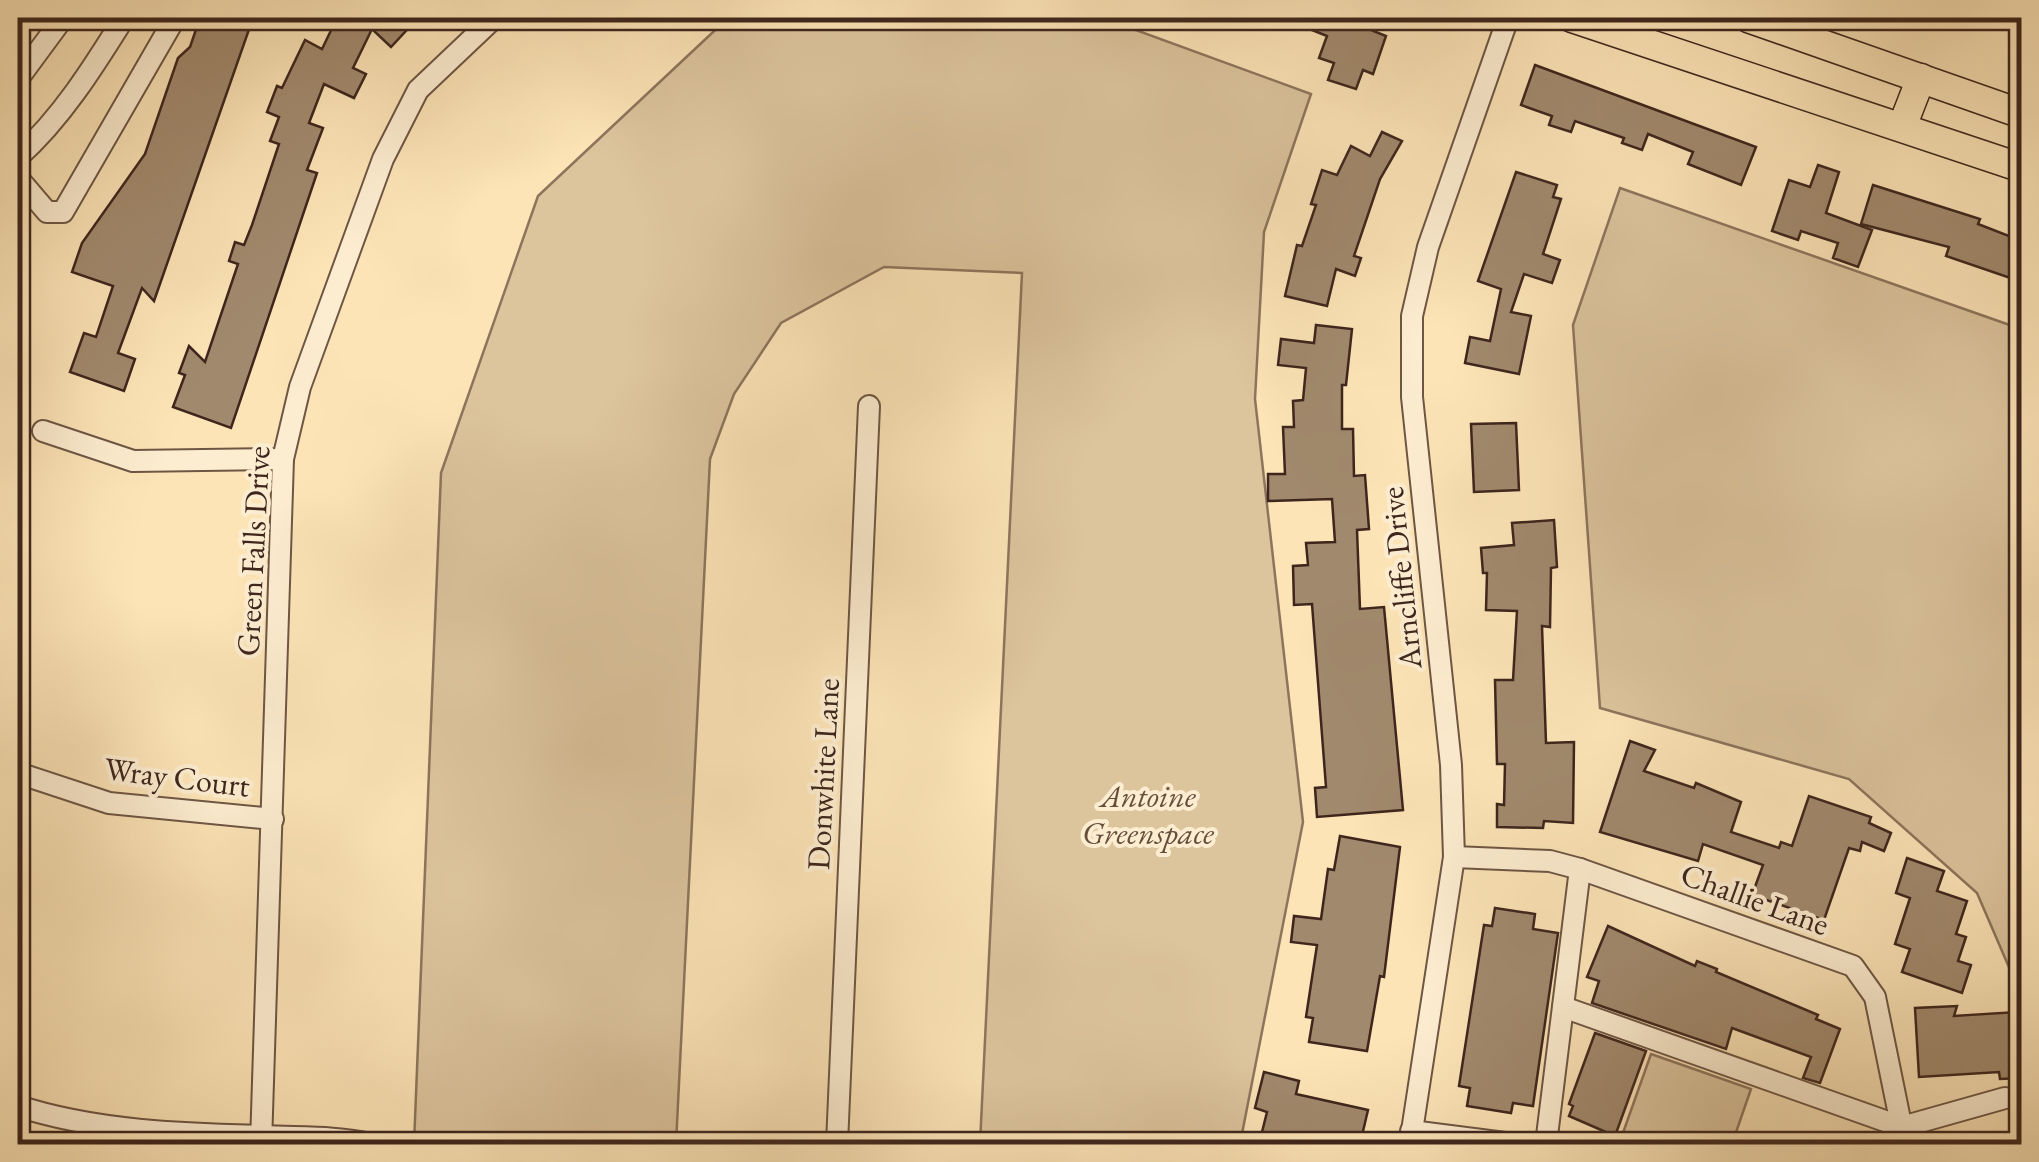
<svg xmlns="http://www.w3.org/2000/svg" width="2039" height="1162" font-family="'EB Garamond',serif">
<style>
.green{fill:#dcc49d;stroke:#8d755d;stroke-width:2.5}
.building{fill:#a1896d;stroke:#3e261d;stroke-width:2.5}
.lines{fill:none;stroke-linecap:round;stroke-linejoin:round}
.minor-casing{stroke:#6e5644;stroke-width:24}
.major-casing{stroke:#3e261d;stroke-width:31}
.minor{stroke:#fdedd0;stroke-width:20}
.major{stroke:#fce4b7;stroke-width:28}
.labels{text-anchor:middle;stroke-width:8;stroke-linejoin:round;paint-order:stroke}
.street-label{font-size:32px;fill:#3e261d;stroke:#fdedd0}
.park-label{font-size:32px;font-style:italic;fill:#664e3d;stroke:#fdedd0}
</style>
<rect width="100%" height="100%" fill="#fce4b7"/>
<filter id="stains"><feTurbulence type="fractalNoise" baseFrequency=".002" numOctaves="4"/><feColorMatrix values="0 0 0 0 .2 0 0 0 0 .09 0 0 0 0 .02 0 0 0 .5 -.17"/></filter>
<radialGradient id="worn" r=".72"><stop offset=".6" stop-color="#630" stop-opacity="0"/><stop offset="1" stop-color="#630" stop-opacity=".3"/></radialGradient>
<g class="green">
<polygon points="728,18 1103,18 1311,94 1264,232 1255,399 1303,822 1240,1144 980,1144 1022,273 884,267 781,323 734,394 710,459 676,1144 414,1144 441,473 538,196"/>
<polygon points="1620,188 2021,329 2021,995 1977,893 1849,779 1600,708 1573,325"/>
<polygon points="1651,1054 1751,1089 1732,1144 1619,1144"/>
</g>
<g class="building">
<polygon points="200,18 253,18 154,301 142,288 118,353 135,359 124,391 70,372 84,333 96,337 113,286 72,272 82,243 145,154 178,58 190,47"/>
<polygon points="337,18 418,18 391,47 372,29 353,68 366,74 354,98 324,84 309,123 323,128 307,170 317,173 231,428 173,407 185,375 179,373 189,346 205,362 238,264 229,261 235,242 244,245 252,225 279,144 270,141 279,117 267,112 277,86 282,88 305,40 322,49"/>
<polygon points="1282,18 1358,18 1356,24 1386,36 1373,74 1363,70 1356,89 1328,80 1334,63 1319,58 1327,36"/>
<polygon points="1535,65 1756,147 1741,185 1688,164 1693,152 1648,134 1642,150 1622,143 1624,138 1575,121 1571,132 1549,125 1552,116 1521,105"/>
<polygon points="1382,132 1402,141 1380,179 1354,256 1361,258 1355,276 1336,269 1327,306 1285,296 1297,245 1302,246 1316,205 1311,204 1322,170 1337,175 1351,146 1370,156"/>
<polygon points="1818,165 1839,172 1826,213 1872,230 1858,267 1833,258 1838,243 1801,231 1798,240 1772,231 1789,180 1810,187"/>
<polygon points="1516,172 1557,185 1553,197 1561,199 1543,254 1560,260 1552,283 1524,274 1511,312 1531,316 1519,374 1465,363 1470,337 1490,341 1501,289 1478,281"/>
<polygon points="1873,185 1980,219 1978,224 2022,241 2022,282 1946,256 1949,247 1861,224"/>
<polygon points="1316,325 1352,329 1346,385 1342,385 1342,429 1353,429 1354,476 1365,475 1369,529 1357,530 1360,609 1384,607 1403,810 1317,817 1315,788 1326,787 1312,604 1294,605 1293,566 1308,565 1306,543 1335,542 1332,499 1268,501 1268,474 1285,474 1283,427 1294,427 1293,401 1303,400 1306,368 1278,365 1281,339 1314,343"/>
<polygon points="1516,423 1519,490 1474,492 1471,424"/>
<polygon points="1554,520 1557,567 1551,568 1550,627 1542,626 1546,743 1574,742 1573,823 1544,821 1543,828 1497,827 1497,804 1504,805 1505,764 1497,764 1495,680 1513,680 1517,611 1486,610 1487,573 1483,573 1481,548 1514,545 1512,523"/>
<polygon points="1630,741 1655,750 1644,771 1694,788 1696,783 1741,802 1731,832 1779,848 1781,842 1792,846 1809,796 1871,817 1869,823 1891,833 1884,851 1862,842 1860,851 1849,848 1824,920 1752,895 1763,865 1703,844 1698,861 1600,832"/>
<polygon points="1340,836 1400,847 1384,977 1380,976 1367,1051 1309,1042 1313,1018 1306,1017 1317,945 1291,942 1294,916 1321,919 1328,869 1334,870"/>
<polygon points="1907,858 1944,871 1937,891 1967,901 1956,934 1966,937 1958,961 1971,965 1962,993 1902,972 1910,949 1895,944 1910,898 1896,893"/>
<polygon points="1495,908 1535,914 1533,929 1558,933 1533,1106 1513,1103 1511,1113 1467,1106 1470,1088 1459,1086 1484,925 1492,926"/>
<polygon points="1608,926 1695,966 1697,961 1717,969 1716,972 1818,1015 1816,1019 1840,1029 1820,1083 1803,1078 1811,1057 1732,1028 1726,1049 1592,1003 1599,981 1587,977"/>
<polygon points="1957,1006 1954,1016 2017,1012 2021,1078 2000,1079 1999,1072 1919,1077 1915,1008"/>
<polygon points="1595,1033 1646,1051 1615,1136 1569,1116 1573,1106 1569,1104"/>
<polygon points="1264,1072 1299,1081 1296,1094 1368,1110 1360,1144 1259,1144 1267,1112 1255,1108"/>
</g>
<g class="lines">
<defs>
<g id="minor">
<polyline points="18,79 63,18"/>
<path d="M18 157C61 119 94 66 124 18"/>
<polyline points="18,178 47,212 63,212 175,18"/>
<polyline points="43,431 133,461 283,459"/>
<polyline points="18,773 109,803 273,819"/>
<polyline points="1454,857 1550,861 1580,869 1853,966 1875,997 1905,1144"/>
<polyline points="1563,1007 1902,1127 2005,1098"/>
<path d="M18 1106C94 1131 183 1134 263 1136 300 1138 335 1136 371 1144"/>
<polyline points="1411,1131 1513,1144"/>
<polyline points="261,1144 283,459 300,387 383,159 418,90 494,18"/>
<polyline points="837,1144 869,406"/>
<polyline points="1410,1144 1454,857 1451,765 1412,397 1412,316 1428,247 1508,18"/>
<polyline points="1546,1144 1580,869"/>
</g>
<g id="major">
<polyline points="1572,18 2022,168"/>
<polyline points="1748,18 2022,114"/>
<polyline points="1902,127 1921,78"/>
</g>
</defs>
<use href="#minor" class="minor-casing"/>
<use href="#major" class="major-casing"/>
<use href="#minor" class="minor"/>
<use href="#major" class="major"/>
</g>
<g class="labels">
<g class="street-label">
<text transform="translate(253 551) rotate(-87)" y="11">Green Falls Drive</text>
<text transform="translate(1401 578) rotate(-96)" y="11">Arncliffe Drive</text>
<text transform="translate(823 774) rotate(-87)" y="11">Donwhite Lane</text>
<text transform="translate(177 777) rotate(7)" y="11">Wray Court</text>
<text transform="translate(1755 899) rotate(20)" y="11">Challie Lane</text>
</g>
<g class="park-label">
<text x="1148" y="807">Antoine<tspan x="1148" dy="37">Greenspace</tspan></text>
</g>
</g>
<rect width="2039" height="1162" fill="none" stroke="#fce4b7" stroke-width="60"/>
<rect x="20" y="20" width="1999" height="1122" fill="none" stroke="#3e261d" stroke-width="5"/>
<rect x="30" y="30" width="1979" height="1102" fill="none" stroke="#3e261d" stroke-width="2.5"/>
<rect width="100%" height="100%" filter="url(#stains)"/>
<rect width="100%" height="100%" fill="url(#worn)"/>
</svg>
